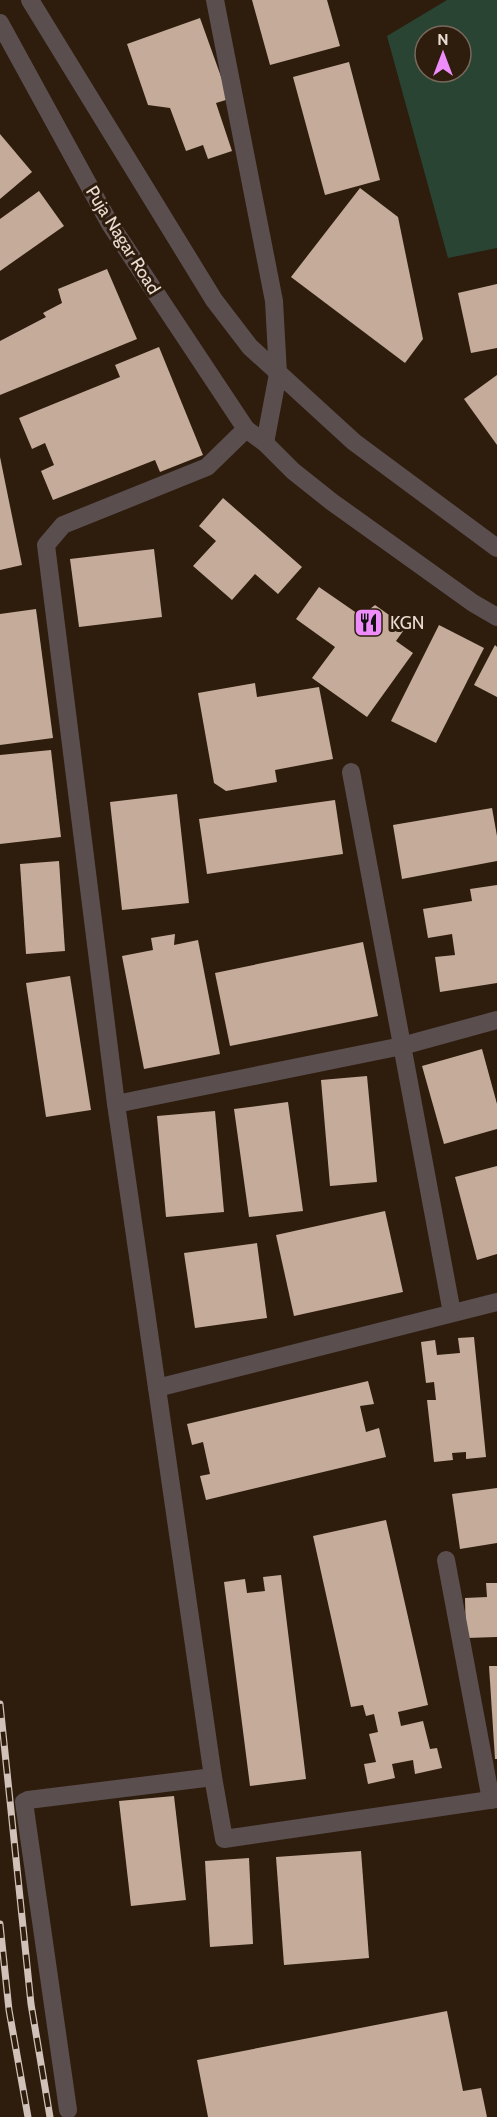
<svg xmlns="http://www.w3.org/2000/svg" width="497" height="2117" font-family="Cabin,sans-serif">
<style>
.green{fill:#294433;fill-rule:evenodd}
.building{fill:#c5ac9a}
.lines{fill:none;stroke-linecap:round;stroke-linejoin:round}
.minor{stroke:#5a4e4f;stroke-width:18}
.tertiary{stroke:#5a4e4f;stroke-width:18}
.rail-casing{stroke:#d0c2b8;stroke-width:7}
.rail{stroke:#2e1c0d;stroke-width:4.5;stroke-dasharray:14;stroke-linecap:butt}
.labels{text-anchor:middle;stroke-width:6;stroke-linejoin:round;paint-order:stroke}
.street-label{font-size:18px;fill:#e8dbd2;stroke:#2e1c0d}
.poi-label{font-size:18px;fill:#e8dbd2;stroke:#2e1c0d;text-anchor:start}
</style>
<rect width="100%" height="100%" fill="#2e1c0d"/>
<path class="green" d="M447 0H497V248L448 258 387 36ZM425 36H461V72H425Z"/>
<g class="building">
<polygon points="252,0 327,0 340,46 270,65"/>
<polygon points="200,18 229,99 216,103 232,151 208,159 203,145 186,151 170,108 148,105 127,44"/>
<polygon points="349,62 380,180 325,195 293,77"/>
<polygon points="0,134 32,172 0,199"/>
<polygon points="360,188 398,217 423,339 405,363 291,277"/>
<polygon points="39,191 64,226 0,271 0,219"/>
<polygon points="107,269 137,339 0,395 0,341 46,317 43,313 62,303 58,289"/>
<polygon points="497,284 497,348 471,353 458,293"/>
<polygon points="159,347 203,455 160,472 155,460 53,500 41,471 54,465 45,443 32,449 19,418 120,377 115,365"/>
<polygon points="497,375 497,445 464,399"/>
<polygon points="0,457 22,565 0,570"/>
<polygon points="223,498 302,567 278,594 255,574 232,600 193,566 216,541 199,526"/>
<polygon points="154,549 162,617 79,627 70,559"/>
<polygon points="319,587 361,616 375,605 406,627 396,641 413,653 367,717 312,678 335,647 296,619"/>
<polygon points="36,609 53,738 0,745 0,614"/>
<polygon points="439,625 484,648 436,743 391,721"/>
<polygon points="495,645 497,647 497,697 474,685"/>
<polygon points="255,683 257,697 319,687 333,759 275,770 277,782 226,791 214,783 198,693"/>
<polygon points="51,750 61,837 0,844 0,755"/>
<polygon points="177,794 189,903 122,910 110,802"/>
<polygon points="335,800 343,854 207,874 199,819"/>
<polygon points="492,808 497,836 497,861 402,879 393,825"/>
<polygon points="59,861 65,951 26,954 20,864"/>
<polygon points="497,885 497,983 440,992 435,957 455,955 452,934 428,938 423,909 472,901 470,889"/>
<polygon points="175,934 174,945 198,940 220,1054 144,1069 122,956 153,950 151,938"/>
<polygon points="363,942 378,1016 230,1046 215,973"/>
<polygon points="70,976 91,1110 46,1117 26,983"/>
<polygon points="482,1049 497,1104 497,1129 444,1144 422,1066"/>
<polygon points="367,1076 377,1182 330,1186 321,1080"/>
<polygon points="288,1102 303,1211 249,1217 234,1109"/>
<polygon points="215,1111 224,1212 166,1217 157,1116"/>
<polygon points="497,1166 497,1254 477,1260 455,1177"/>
<polygon points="385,1211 403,1292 294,1316 276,1235"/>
<polygon points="257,1243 267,1318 195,1328 184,1253"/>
<polygon points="474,1337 486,1457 466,1459 466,1452 452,1453 453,1460 434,1462 427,1400 436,1400 434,1382 426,1383 421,1342 435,1340 437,1355 460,1353 458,1338"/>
<polygon points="368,1381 374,1404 360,1406 366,1432 379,1428 386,1457 206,1500 200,1476 210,1474 203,1442 192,1445 187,1424"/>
<polygon points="497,1488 497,1543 460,1549 452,1494"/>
<polygon points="386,1520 428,1705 398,1712 401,1726 423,1721 430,1749 437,1748 442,1768 415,1774 413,1760 392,1764 395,1778 368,1784 364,1764 376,1762 369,1734 378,1732 374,1714 366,1716 363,1705 351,1707 313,1536"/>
<polygon points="281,1575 306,1779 250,1786 224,1582 245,1579 247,1593 265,1591 263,1577"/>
<polygon points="486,1583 497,1583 497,1637 466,1638 465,1598 487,1597"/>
<polygon points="489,1666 497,1666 497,1759 495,1759"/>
<polygon points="174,1796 186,1900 131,1906 119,1801"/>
<polygon points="361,1851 369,1958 284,1965 276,1857"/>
<polygon points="249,1858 253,1944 210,1947 205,1861"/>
<polygon points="447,2011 463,2091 481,2088 487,2117 208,2117 197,2060"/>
</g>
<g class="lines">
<g class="minor">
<polyline points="215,0 274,301 278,374 265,443"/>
<polyline points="246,429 207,467 63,525 46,545 116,1104 157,1388 497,1302"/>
<polyline points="351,772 452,1313"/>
<polyline points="116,1104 402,1046 497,1020"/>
<polyline points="446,1560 491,1800"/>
<polyline points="213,1777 224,1839 497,1799"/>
<polyline points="68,2110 24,1802 28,1800 213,1777 157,1388"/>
</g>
<g class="tertiary">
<polyline points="30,0 214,300 250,347 354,442 497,548"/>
<polyline points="0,23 110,224 246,429 265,443 293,471 332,502 473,603 497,617"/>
</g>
<defs>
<g id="rail">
<polyline points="0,1704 31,2004 50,2117"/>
<polyline points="0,1924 9,2010 28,2117"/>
</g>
</defs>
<use href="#rail" class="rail-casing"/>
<use href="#rail" class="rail"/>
</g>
<defs>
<symbol id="restaurant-square" viewBox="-11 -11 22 22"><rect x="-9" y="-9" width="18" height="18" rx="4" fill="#ed8cfa" stroke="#2e1c0d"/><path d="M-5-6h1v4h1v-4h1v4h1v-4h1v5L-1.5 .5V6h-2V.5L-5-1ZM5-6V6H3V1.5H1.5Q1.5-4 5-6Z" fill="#111"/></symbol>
</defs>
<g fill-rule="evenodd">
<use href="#restaurant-square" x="352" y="606" width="33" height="33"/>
</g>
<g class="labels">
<g class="street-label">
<text transform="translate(123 240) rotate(58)" y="6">Puja Nagar Road</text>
</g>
<g class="poi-label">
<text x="390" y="629">KGN</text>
</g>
</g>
<g transform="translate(443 54)"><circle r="28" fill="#2e1c0d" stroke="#78685c" stroke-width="1.5"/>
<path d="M0-4.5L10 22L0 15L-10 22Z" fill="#ed8cfa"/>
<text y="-9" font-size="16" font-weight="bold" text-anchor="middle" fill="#e8dbd2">N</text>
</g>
</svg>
